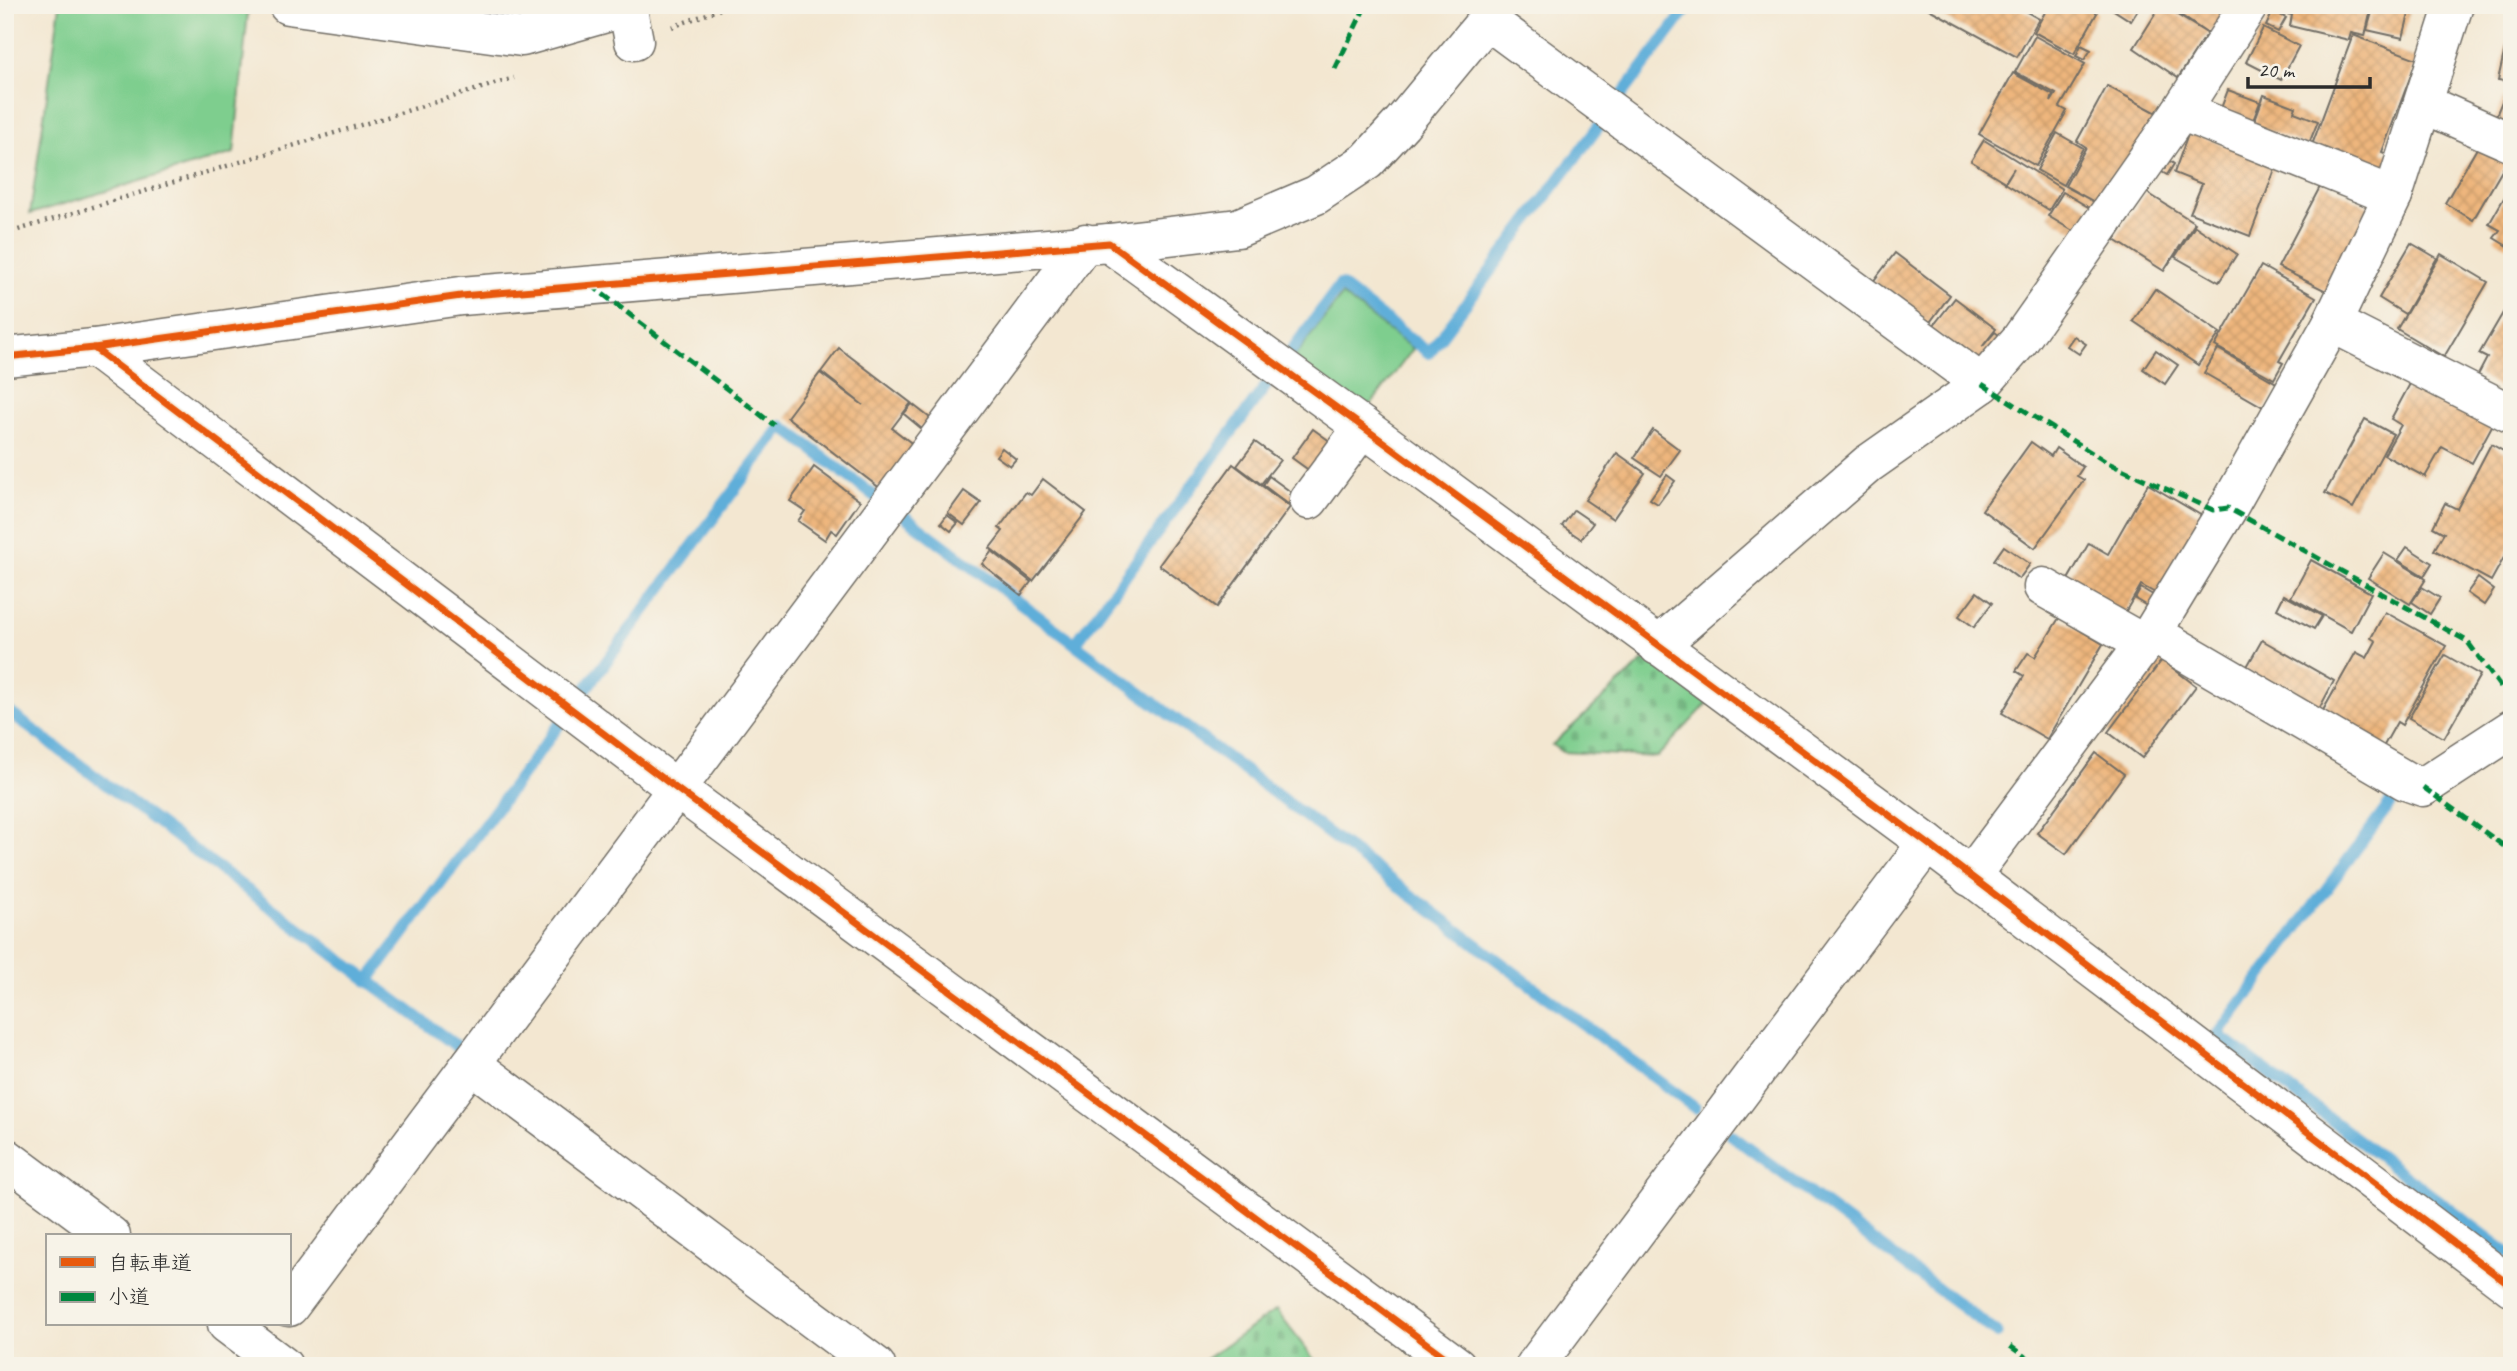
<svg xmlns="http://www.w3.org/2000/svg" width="2517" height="1371" font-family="Caveat,'Klee One',sans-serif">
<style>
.green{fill:#7ece8e;stroke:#547c5c;stroke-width:2}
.cemetery{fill:url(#cemetery-stones);stroke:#547c5c;stroke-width:2}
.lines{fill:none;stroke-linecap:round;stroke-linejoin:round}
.stream{stroke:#5faed9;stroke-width:12}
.building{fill:url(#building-cross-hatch)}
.minor-casing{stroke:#716d65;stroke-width:41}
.path{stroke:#716d65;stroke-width:4.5;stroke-dasharray:2 5;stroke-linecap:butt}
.minor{stroke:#fff;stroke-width:38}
.quiet{stroke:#00873e;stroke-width:5;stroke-dasharray:10 5;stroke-linecap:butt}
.cycleway-casing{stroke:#f7f3e8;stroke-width:11}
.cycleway{stroke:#e8590c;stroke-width:7}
</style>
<defs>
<pattern id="cemetery-stones" width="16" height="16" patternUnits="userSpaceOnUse" patternTransform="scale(1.75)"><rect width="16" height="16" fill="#7ece8e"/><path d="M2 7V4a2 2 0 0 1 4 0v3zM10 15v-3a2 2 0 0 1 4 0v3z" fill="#6db17b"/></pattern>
<pattern id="building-cross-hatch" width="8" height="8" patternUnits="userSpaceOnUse" patternTransform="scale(1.75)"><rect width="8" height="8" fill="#eeb67d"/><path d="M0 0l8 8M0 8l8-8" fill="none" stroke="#cc9d6c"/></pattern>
</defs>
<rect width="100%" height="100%" fill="#f7f3e8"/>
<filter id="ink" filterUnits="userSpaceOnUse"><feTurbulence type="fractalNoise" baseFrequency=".0143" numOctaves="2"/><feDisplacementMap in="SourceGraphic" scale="14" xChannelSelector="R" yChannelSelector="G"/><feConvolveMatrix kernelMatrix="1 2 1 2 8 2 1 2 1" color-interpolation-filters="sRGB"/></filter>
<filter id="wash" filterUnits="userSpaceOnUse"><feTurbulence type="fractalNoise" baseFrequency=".00686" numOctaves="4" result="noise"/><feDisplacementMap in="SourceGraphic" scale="28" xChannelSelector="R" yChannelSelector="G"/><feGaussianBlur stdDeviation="1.57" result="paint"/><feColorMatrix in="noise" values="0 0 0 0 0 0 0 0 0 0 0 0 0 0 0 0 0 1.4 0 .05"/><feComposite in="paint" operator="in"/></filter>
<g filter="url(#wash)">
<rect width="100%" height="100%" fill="#f3e7d1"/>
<g class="green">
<polygon points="60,5 199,5 248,12 234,153 30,214"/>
<polygon points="1342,295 1413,349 1363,415 1292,360"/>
</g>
<g class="cemetery">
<polygon points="1649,656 1710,701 1657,757 1562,752 1552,745"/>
<polygon points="1276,1310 1319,1366 1195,1366 1200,1363"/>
</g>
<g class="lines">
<g class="stream">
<polyline points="445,5 528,15 552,5"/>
<polyline points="1619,99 1690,5"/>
<polyline points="1289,354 1340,285 1429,353 1602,122"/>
<polyline points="903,515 1695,1108"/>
<polyline points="1075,644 1271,379"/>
<polyline points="585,690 782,426 877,498"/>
<polyline points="5,709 463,1051"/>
<polyline points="2400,790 2218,1035 2512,1256"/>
<polyline points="368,981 562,721"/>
<polyline points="1731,1135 1997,1333"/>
</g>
</g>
<g id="blocks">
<g class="building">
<polygon points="1931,5 2014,5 2039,19 2017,57 1929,9"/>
<polygon points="2049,5 2084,5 2097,13 2074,54 2034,32"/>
<polygon points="2106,5 2141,5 2131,21"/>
<polygon points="2161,5 2208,34 2166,5 2234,5 2203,40 2178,78 2134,48"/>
<polygon points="2283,5 2372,5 2365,36 2351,33 2349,40 2290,26 2292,15 2281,13"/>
<polygon points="2374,5 2411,6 2403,38 2367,30"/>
<polygon points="2273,11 2286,18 2278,32 2266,26"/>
<polygon points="2511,22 2512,22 2512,131 2493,123 2510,82 2498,80"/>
<polygon points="2263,28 2299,46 2281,80 2246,62"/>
<polygon points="2353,35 2417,59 2382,152 2391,156 2383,177 2312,145"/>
<polygon points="2035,36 2085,64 2060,107 2067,111 2036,166 1979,134 2013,73 2053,95 2051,102 2056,94 2015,72"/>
<polygon points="2081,45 2091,50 2084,60 2076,56"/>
<polygon points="2107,86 2159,114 2107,209 2065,186 2086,147 2077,141"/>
<polygon points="2228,90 2260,102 2252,123 2220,111"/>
<polygon points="2264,95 2296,107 2294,112 2318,121 2308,146 2253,125"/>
<polygon points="2189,132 2277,164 2250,236 2190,213 2202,184 2174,173"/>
<polygon points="2057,133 2083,148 2063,185 2037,170"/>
<polygon points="2483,138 2511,155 2473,220 2445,203"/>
<polygon points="1984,140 2062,189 2049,210 2005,183 2014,168 2005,182 1971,161"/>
<polygon points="2167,159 2174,164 2167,175 2160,171"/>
<polygon points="2322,183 2371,208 2328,292 2278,267"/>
<polygon points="2512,184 2512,249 2494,238 2500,230 2489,224"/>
<polygon points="2063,192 2098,213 2083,237 2048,216"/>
<polygon points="2146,192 2195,223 2164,271 2115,240"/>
<polygon points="2195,226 2237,254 2219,282 2175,257"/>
<polygon points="2411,243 2437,258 2405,314 2379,298"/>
<polygon points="1895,253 1950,295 1925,329 1869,287"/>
<polygon points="2441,254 2488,282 2444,357 2397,329"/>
<polygon points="2261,266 2316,297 2279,361 2283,363 2274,379 2215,346"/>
<polygon points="2155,289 2220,333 2198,365 2133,321"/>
<polygon points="1955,298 1996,329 1982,347 1995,332 2004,339 1983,367 1930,330"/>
<polygon points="2507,306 2512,308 2512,395 2478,375 2487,358 2479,354"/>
<polygon points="2074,336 2086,344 2079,354 2067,346"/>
<polygon points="839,348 911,403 892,428 919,449 885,492 787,417 820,373 863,405 821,372"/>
<polygon points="2218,349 2278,384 2265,408 2204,373"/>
<polygon points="2156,350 2178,365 2165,384 2143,369"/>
<polygon points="2412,380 2493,424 2472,463 2442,447 2425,477 2384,455 2401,425 2391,419"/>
<polygon points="912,404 930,418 922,429 904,414"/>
<polygon points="2365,419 2393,434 2353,508 2325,493"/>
<polygon points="1313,429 1331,442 1310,471 1292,458"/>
<polygon points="1653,430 1680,450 1661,476 1634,458"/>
<polygon points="1255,442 1280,460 1261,484 1237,466"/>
<polygon points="2031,442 2051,456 2056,448 2083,467 2077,476 2084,480 2035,548 1982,510"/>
<polygon points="2491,444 2512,456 2512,543 2491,581 2434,550 2444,533 2433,527 2445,503 2457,509"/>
<polygon points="1002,448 1016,459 1010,466 996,456"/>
<polygon points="1617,453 1645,473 1613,519 1585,500"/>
<polygon points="1233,464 1290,507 1217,607 1159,565"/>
<polygon points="814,467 860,501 837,534 831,530 825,540 798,521 805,511 790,501"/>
<polygon points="1667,475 1675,481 1658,504 1650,499"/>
<polygon points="1269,476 1295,495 1288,504 1263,485"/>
<polygon points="1043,479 1086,512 1033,581 990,548 1003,531 999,528 1026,492 1031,495"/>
<polygon points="2148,484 2209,520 2164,598 2141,585 2123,616 2066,583 2089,543 2108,554"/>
<polygon points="964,491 981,503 964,525 948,513"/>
<polygon points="1574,510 1593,523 1581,539 1562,526"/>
<polygon points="947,515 958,523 951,531 941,523"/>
<polygon points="2004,546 2030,564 2019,579 1994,560"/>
<polygon points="2407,547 2432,563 2424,576 2398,560"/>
<polygon points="992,551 1031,582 1021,595 982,564"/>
<polygon points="2384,553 2426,579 2410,604 2368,578"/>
<polygon points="2311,560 2371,593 2351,631 2291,597"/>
<polygon points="2478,578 2494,590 2484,605 2467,593"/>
<polygon points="2422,587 2440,598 2430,614 2412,602"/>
<polygon points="2141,588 2158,598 2152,609 2135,599"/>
<polygon points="1977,592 1992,603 1974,627 1959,616"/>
<polygon points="2284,595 2322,616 2314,629 2277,609"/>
<polygon points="2385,612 2446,646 2402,725 2397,722 2382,749 2321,714 2356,652 2367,658 2376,641 2371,638"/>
<polygon points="2059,618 2103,644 2047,739 2002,713 2024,676 2016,671 2028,653 2035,657"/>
<polygon points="2262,640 2334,681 2318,711 2245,670"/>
<polygon points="2445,655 2480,675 2444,738 2409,718"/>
<polygon points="2162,660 2196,686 2142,758 2108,732"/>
<polygon points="2096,753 2124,774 2066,854 2037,833"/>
</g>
</g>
</g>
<g filter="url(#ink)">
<use href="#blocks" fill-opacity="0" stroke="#716d65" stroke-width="2"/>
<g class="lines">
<defs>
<g id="minor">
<polyline points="288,5 522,37 627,7"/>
<polyline points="627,5 634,41"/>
<polyline points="2424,104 2512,143"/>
<polyline points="2181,111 2393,196"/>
<polyline points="1109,243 1238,228 1316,195 1367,161 1402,123 1487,20 1982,384"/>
<polyline points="2332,323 2512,414"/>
<polyline points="94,348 677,789 1457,1366"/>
<polyline points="5,357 94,348 461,296 1109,243 1363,427 1927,843 2512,1287"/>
<polyline points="1309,500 1363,427"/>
<polyline points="2043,587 2144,644"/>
<polyline points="2152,633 2406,781 2423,787 2512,729"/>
<polyline points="1658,646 1868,464 1982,384 2020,340 2181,111 2249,5"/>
<polyline points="1970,877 2152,633 2228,508 2332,323 2393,196 2454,5"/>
<polyline points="471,1064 876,1366"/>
<polyline points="5,1157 111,1236"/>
<polyline points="289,1307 1085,243"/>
<polyline points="227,1324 283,1366"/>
<polyline points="1535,1366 1927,843"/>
</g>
</defs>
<use href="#minor" class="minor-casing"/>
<g class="path">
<polyline points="672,27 731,5"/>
<polyline points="5,234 514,78"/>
</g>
<use href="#minor" class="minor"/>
<g class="quiet">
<polyline points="1335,69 1366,5"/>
<polyline points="591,285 774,425"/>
<polyline points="1982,384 2108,463 2213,510 2228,508 2467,641 2512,703"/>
<polyline points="2423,787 2512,852"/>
<polyline points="2010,1346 2038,1366"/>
</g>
<defs>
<g id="cycleway">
<polyline points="94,348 677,789 1457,1366"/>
<polyline points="5,357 94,348 461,296 1109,243 1363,427 1927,843 2512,1287"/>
</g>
</defs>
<use href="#cycleway" class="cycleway-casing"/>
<use href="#cycleway" class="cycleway"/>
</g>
</g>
<rect width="2517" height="1371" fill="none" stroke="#f7f3e8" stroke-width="28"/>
<rect x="46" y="1234" width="245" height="91" fill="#f7f3e8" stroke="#a5a39c" stroke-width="2"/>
<rect x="60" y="1257" width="35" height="10" fill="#e8590c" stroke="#a5a39c" stroke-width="2"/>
<text x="108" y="1270" font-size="21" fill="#2b2b2b">自転車道</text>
<rect x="60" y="1292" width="35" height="10" fill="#00873e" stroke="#a5a39c" stroke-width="2"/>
<text x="108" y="1304" font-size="21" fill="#2b2b2b">小道</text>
<path d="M2248 77v10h122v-10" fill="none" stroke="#2b2b2b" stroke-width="3.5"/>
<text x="2258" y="77" font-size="21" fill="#2b2b2b" stroke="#f7f3e8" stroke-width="5" paint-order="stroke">20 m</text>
</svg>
